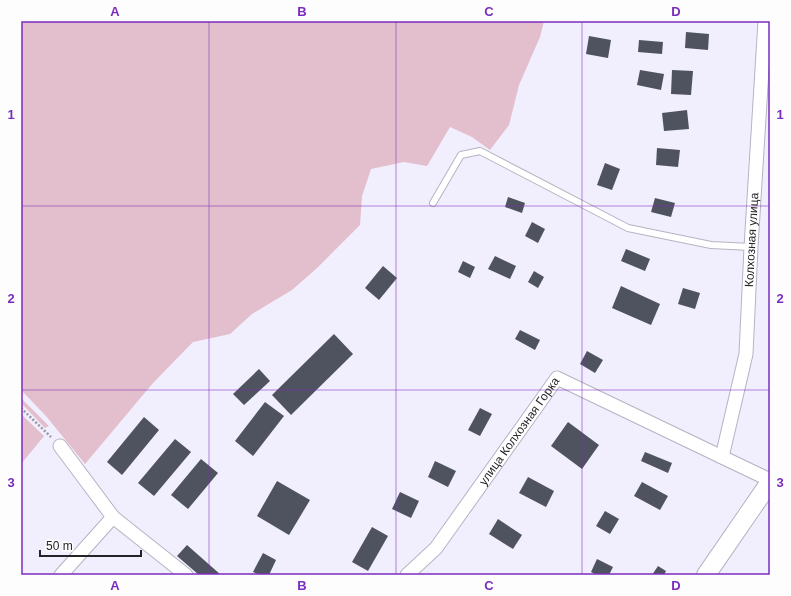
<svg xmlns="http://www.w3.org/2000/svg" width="791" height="596" font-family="Helvetica,sans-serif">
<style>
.green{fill:#e3becd}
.building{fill:#4f535f}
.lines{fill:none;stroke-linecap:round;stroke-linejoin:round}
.lane-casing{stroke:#b7b3c2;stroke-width:8}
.street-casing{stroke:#b7b3c2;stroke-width:15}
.secondary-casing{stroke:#b7b3c2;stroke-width:20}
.path{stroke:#9997a2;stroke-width:2.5;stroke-dasharray:2 2;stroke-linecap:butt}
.lane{stroke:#fff;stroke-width:6}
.street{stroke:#fff;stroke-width:13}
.secondary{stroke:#fff;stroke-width:18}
.grid{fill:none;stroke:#7b2cbf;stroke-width:1;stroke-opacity:0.55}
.labels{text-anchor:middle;stroke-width:4;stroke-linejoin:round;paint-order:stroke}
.street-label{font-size:12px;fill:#242328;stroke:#fdfdfd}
.neatline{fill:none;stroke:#7b2cbf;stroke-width:1.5}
.grid-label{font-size:13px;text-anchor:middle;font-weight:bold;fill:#7b2cbf}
</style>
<rect width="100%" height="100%" fill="#f1eefd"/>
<g class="green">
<polygon points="21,21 544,21 540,37 519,85 509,125 490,150 472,137 450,127 427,166 404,162 371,169 362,196 360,225 317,268 292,290 252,314 230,334 193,342 153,383 85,464 46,416 21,390"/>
<polygon points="21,398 49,426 45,428 21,403"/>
<polygon points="21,414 44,436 21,464"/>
</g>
<g class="building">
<polygon points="686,32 709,34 708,50 685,48"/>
<polygon points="589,36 611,40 608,58 586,54"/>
<polygon points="639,40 663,42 662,54 638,52"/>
<polygon points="640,70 664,74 661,90 637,85"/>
<polygon points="672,70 693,71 691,95 671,94"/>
<polygon points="687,110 689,129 664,131 662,113"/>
<polygon points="657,148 680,150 678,167 656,165"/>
<polygon points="605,163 620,169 612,190 597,185"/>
<polygon points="508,197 525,203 522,213 505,207"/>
<polygon points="655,198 675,203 671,217 651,212"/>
<polygon points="532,222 545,229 538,243 525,236"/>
<polygon points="626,249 650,259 645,271 621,261"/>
<polygon points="495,256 516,266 510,279 488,269"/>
<polygon points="463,261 475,267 470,278 458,272"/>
<polygon points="383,266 397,278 379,300 365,288"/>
<polygon points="534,271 544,277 538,288 528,282"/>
<polygon points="621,286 660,304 651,325 612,308"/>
<polygon points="683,288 700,293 695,309 678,304"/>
<polygon points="520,330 540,340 535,350 515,339"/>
<polygon points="334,334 353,354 291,415 272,395"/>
<polygon points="587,351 603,360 595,373 580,364"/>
<polygon points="259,369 270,381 244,405 233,394"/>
<polygon points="265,402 284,416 253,456 235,441"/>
<polygon points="480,408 492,414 480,436 468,430"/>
<polygon points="144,417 159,430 122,475 107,462"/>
<polygon points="568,422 599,445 582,469 551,446"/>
<polygon points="175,439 191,452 154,496 138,483"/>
<polygon points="645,452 672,463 668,473 641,461"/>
<polygon points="201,459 218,473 188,509 171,495"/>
<polygon points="435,461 456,471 448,487 428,477"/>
<polygon points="528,477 554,491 546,507 519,493"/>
<polygon points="277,481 310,500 289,535 257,516"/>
<polygon points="642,482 668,496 660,510 634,496"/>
<polygon points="400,492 419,501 411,518 392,509"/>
<polygon points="605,511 619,519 610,534 596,526"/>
<polygon points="498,519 522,535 513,549 489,534"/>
<polygon points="372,527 388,536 368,571 352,562"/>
<polygon points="187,545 221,575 199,575 177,556"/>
<polygon points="263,553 276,560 269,575 260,575 253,572"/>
<polygon points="597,559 613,567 609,575 597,575 591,572"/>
<polygon points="658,566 666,571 664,575 652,575"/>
</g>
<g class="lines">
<defs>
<polyline id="lane" points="433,203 461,155 480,151 628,228 711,245 751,247"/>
<g id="street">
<polyline points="60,446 113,517 186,575"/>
<path id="s1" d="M722 457 746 354 751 247 765 21"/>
<polyline points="61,575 113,517"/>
<path id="s2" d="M407 575 436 548 557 378 770 480"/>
</g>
<polyline id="secondary" points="706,575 770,482"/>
</defs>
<use href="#lane" class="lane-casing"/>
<use href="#street" class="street-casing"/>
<use href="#secondary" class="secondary-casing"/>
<polyline class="path" points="21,408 51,437"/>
<use href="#lane" class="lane"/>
<use href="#street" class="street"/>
<use href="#secondary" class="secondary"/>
</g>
<path class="grid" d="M209 21V575M396 21V575M582 21V575M21 206H770M21 390H770"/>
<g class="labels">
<g class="street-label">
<text dy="4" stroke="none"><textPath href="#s1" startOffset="220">Колхозная улица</textPath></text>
<text dy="4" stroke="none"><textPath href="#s2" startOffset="183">улица Колхозная Горка</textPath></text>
</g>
</g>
<rect width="791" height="596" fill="none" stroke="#fdfdfd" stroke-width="44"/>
<path d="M40 550v6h101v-6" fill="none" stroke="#242328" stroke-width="2"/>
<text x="46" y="550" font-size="12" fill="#242328" stroke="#fdfdfd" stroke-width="3" paint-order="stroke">50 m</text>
<rect x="22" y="22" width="747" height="552" class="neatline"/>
<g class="grid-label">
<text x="115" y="16">A</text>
<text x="302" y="16">B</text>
<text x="489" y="16">C</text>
<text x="676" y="16">D</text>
<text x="11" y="119">1</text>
<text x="780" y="119">1</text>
<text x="11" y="303">2</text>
<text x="780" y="303">2</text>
<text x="11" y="487">3</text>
<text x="780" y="487">3</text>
<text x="115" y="590">A</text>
<text x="302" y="590">B</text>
<text x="489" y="590">C</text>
<text x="676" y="590">D</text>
</g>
</svg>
